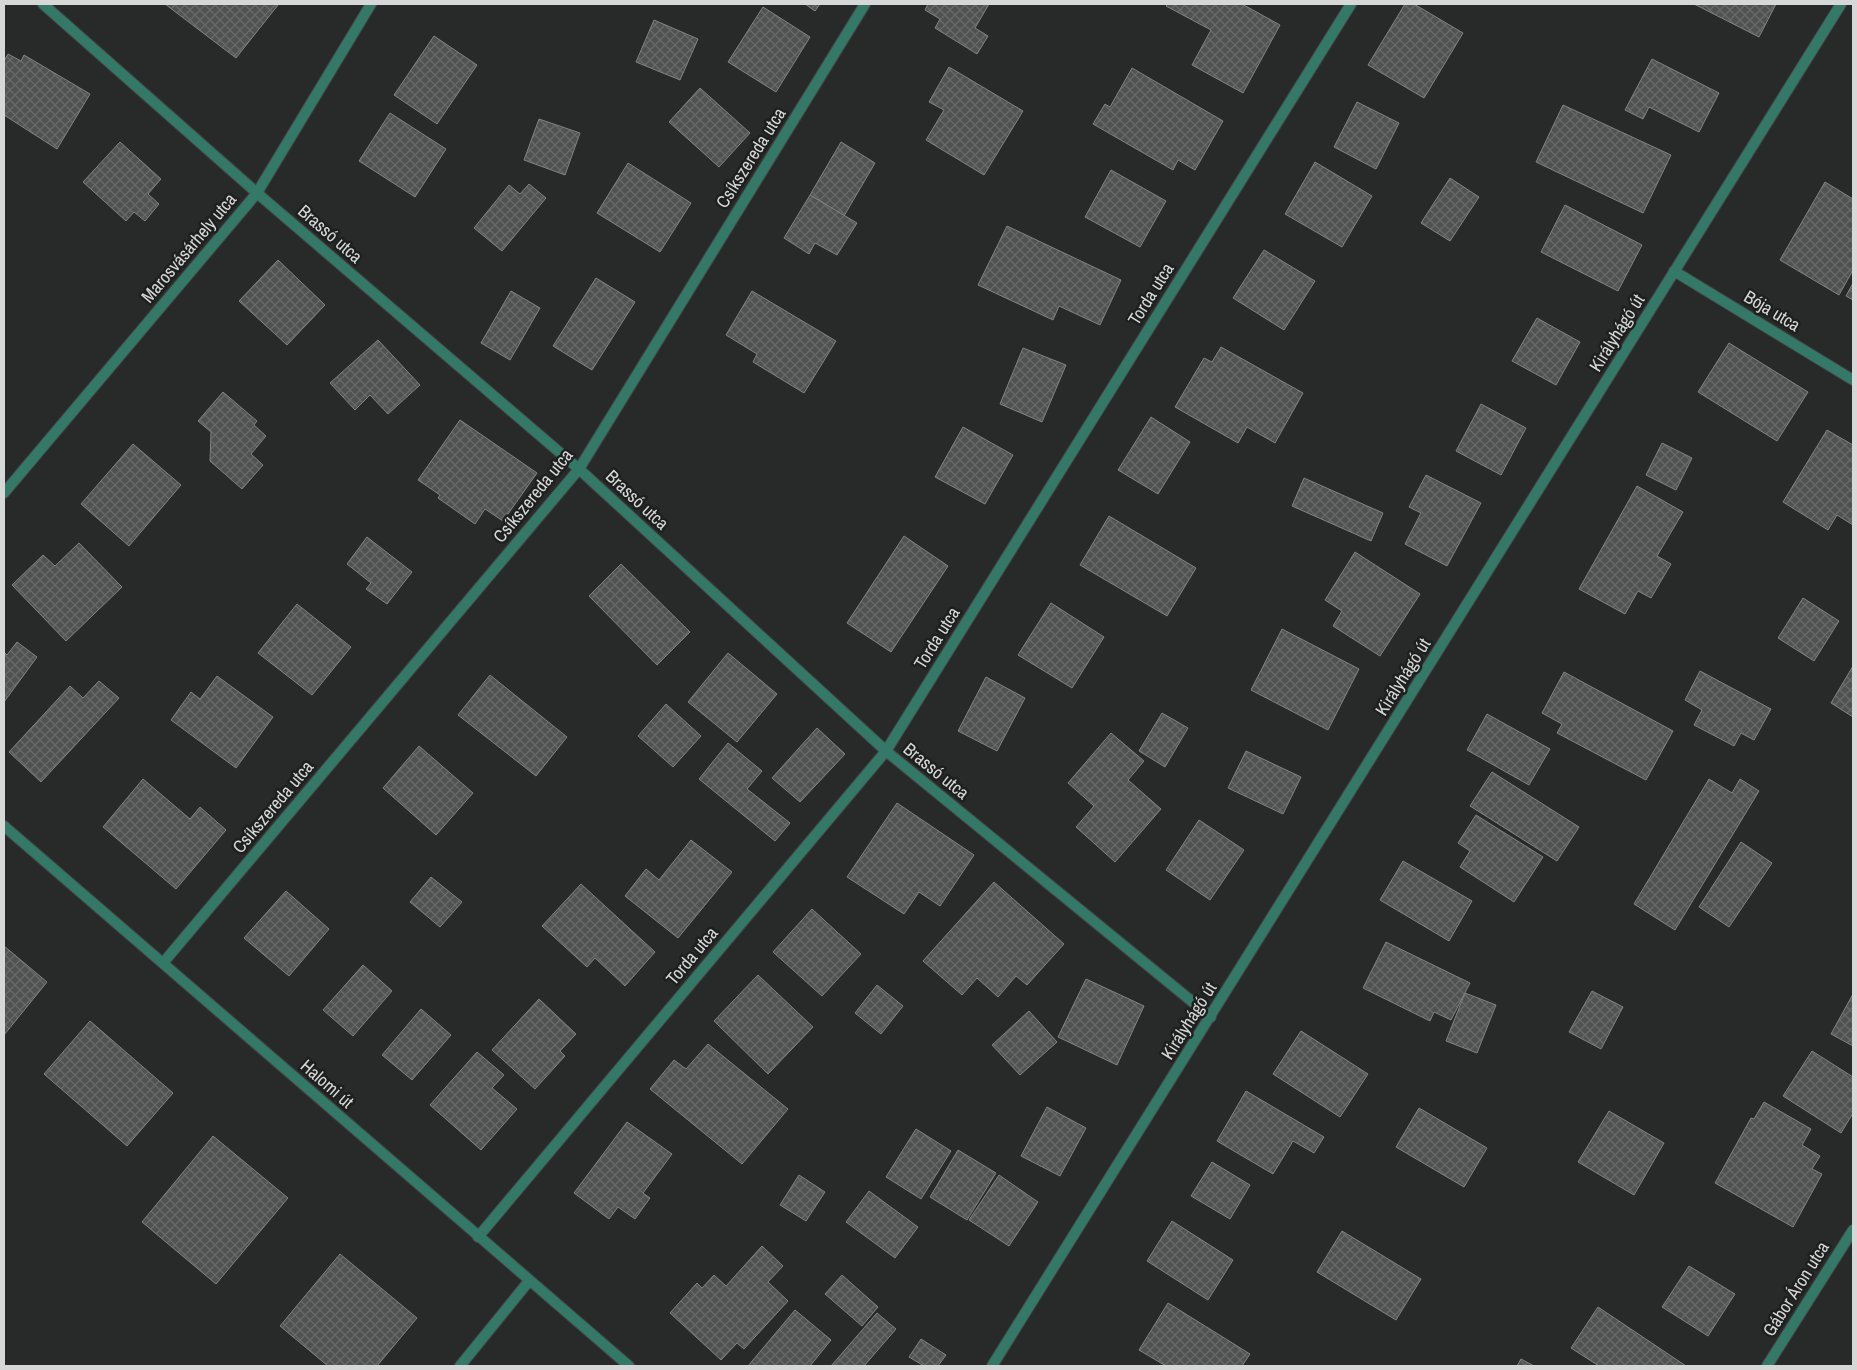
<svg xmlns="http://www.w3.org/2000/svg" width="1857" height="1370" font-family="'Archivo Narrow',sans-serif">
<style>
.building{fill:url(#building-cross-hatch);stroke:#808382}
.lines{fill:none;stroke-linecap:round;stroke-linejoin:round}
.minor-casing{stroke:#434645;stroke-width:12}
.tertiary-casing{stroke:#434645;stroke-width:12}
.minor{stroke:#347968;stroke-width:10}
.tertiary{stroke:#347968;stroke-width:10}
.labels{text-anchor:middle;stroke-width:5;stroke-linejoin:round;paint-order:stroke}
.street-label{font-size:18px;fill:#d6d8d7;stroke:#1d201f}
</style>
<defs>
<pattern id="building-cross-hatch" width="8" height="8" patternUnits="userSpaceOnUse" patternTransform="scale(1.25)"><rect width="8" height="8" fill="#4f5251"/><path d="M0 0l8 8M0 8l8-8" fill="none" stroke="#686a69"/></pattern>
</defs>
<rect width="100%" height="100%" fill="#272a29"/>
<g class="building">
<polygon points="165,4 276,4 278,5 236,58"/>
<polygon points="805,4 820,4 815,11"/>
<polygon points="928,4 989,4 975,28 988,36 977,54 935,28 940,19 925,10"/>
<polygon points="1168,4 1242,4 1280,25 1243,93 1192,65 1211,30 1166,6"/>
<polygon points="1405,4 1414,4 1463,33 1424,98 1368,65"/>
<polygon points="1694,4 1776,4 1759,37"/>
<polygon points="763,7 810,37 776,92 728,62"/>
<polygon points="654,20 698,39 680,80 636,62"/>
<polygon points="434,36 477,65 437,124 394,95"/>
<polygon points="8,54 21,61 24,55 90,94 57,149 4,115 4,61"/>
<polygon points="1652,59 1719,93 1699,132 1649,107 1643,119 1625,110"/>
<polygon points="949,67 1023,111 984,175 926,140 944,110 929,102"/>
<polygon points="1132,68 1223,121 1195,170 1178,160 1173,170 1093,124 1105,104 1110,107"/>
<polygon points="700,88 750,133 719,167 669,122"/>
<polygon points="1357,102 1399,123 1376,169 1334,147"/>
<polygon points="1563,105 1671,155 1643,213 1536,162"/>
<polygon points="390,113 446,149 415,197 359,161"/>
<polygon points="539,119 580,133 565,175 524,160"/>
<polygon points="120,142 161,179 148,194 159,204 145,221 134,212 126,221 83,182"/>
<polygon points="841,142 875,163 844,216 810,195"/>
<polygon points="1315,162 1372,196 1342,247 1285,214"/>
<polygon points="628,163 691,203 660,252 597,213"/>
<polygon points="1111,170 1166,201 1140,247 1085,217"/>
<polygon points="1450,178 1479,197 1450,241 1421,223"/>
<polygon points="1825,182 1853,199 1853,270 1839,295 1780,260"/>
<polygon points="529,184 546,198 502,251 474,228 509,185 520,194"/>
<polygon points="810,195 857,223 837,255 815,243 809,254 784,238"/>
<polygon points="1565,205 1642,245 1618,291 1541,252"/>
<polygon points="1007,226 1121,280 1100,325 1059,306 1053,320 978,285"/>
<polygon points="1264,250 1315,281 1284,330 1233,298"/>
<polygon points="278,260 325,305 287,345 239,301"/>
<polygon points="596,278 635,302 592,370 553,346"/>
<polygon points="1853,283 1853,300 1846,296"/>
<polygon points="511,291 540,308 510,360 481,343"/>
<polygon points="752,291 836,341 804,393 753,362 757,354 726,335"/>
<polygon points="1537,318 1580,342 1556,385 1512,361"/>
<polygon points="378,340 420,385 388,414 370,395 355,410 330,383"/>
<polygon points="1729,343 1808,392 1777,441 1698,392"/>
<polygon points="1221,347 1303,393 1275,443 1247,427 1238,443 1175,407 1204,358 1212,362"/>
<polygon points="1023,348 1066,365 1042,422 1000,404"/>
<polygon points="223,392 257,421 254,425 266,436 251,454 263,465 242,489 210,461 211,432 198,421"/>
<polygon points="1481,404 1526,428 1501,475 1456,451"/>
<polygon points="1151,417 1190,442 1158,494 1118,470"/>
<polygon points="460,420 537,473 503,521 485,509 475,524 438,498 440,495 418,480"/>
<polygon points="963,427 1013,455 985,504 935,477"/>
<polygon points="1827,430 1853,445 1853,525 1837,515 1828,530 1783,502"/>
<polygon points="1662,443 1692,458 1676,490 1646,475"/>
<polygon points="133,444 181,485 129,546 81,504"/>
<polygon points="1426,475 1481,503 1447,566 1405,544 1421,513 1409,507"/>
<polygon points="1304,478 1383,513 1371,541 1292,506"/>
<polygon points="1637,486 1683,512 1657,556 1671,564 1651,598 1638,591 1625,614 1579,589"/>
<polygon points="1109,516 1196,568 1167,616 1080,565"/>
<polygon points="904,536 948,566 891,652 847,623"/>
<polygon points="367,537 412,572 387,604 366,589 371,583 347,564"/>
<polygon points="79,543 122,587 66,641 12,585 43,555 55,566"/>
<polygon points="1355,552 1420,594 1380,656 1333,626 1342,611 1325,600"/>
<polygon points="621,564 690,632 657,665 589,596"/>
<polygon points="1803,598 1839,621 1814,661 1778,638"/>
<polygon points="1051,603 1104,637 1072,688 1018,655"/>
<polygon points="297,604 351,647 312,695 258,653"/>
<polygon points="1282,629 1359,669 1328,730 1251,690"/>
<polygon points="17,642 37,657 4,702 4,652 7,655"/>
<polygon points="728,653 777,694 737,742 688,702"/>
<polygon points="1853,666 1853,717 1831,703"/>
<polygon points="1700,671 1771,709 1754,740 1741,733 1734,746 1694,725 1702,710 1685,700"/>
<polygon points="1564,672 1673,731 1646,780 1557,733 1562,724 1542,713"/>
<polygon points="490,675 567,737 536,776 458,715"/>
<polygon points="217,676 273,717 236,768 171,720 191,692 200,699"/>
<polygon points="986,677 1025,698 997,751 958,731"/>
<polygon points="99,681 119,698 41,782 9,752 70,686 83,698"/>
<polygon points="666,704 701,736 673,767 638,736"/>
<polygon points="1162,713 1188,728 1165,767 1139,751"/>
<polygon points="1487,714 1550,749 1529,785 1467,750"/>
<polygon points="817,728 845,754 800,802 772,778"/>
<polygon points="1111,733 1144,761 1128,780 1161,809 1115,862 1076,827 1094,806 1068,783"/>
<polygon points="728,743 762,771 747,789 790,823 775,841 699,779"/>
<polygon points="419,746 473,793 436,835 383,788"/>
<polygon points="1246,751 1301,777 1283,814 1228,788"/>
<polygon points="1492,772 1579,827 1557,861 1470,806"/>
<polygon points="143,779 190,819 200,807 226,830 176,889 103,827"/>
<polygon points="1709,779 1732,793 1740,779 1759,791 1675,930 1634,904"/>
<polygon points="897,803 974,855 940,906 919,892 904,914 847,877"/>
<polygon points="1476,815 1543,857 1514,902 1460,867 1470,851 1458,843"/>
<polygon points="1199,820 1244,850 1210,900 1166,870"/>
<polygon points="691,840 732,872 678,938 625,896 646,869 659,880"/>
<polygon points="1741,842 1772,863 1729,927 1699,907"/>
<polygon points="1403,861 1472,901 1449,941 1380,900"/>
<polygon points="431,877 462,902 440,927 410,902"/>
<polygon points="994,882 1064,944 1027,985 1016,976 998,997 977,978 962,995 923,961"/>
<polygon points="581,884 655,952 625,986 595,958 587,967 542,926"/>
<polygon points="286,891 329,929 289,976 244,938"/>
<polygon points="812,909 861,954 822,996 773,952"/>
<polygon points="1386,942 1470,983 1451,1020 1434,1012 1430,1021 1363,988"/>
<polygon points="4,946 47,982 4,1035"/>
<polygon points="363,965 392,991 353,1036 323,1010"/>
<polygon points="758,975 813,1027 768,1074 714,1021"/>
<polygon points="1086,979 1144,1006 1117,1065 1058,1037"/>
<polygon points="877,985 903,1006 881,1034 855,1013"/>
<polygon points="1592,991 1623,1007 1601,1049 1569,1032"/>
<polygon points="1465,993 1496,1005 1477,1053 1446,1041"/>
<polygon points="1853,994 1853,1046 1831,1034"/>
<polygon points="539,999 576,1034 560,1051 565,1056 535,1089 492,1050"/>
<polygon points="421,1009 451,1035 412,1080 382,1055"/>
<polygon points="1029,1011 1057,1042 1020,1075 992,1045"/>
<polygon points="90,1021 173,1093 127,1146 44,1074"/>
<polygon points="1301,1031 1368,1074 1340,1117 1273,1074"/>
<polygon points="708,1044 788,1109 742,1164 650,1089 674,1060 686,1069"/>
<polygon points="1812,1051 1853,1077 1853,1113 1841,1133 1783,1096"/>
<polygon points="477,1052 504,1075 492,1088 517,1109 481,1150 430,1105"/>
<polygon points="1246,1091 1324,1137 1314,1153 1293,1141 1273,1174 1217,1141"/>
<polygon points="1764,1102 1811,1129 1802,1145 1820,1156 1812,1169 1822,1174 1793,1227 1715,1183 1751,1118 1754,1119"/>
<polygon points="1047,1107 1086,1128 1060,1176 1021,1156"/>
<polygon points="1419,1108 1487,1148 1464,1187 1396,1147"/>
<polygon points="1609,1111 1664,1143 1634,1195 1578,1162"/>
<polygon points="627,1122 672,1154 643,1193 650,1198 635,1219 618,1207 609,1219 574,1193"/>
<polygon points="916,1129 951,1151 921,1199 886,1177"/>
<polygon points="213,1136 288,1198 216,1284 142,1222"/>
<polygon points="958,1150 996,1173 967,1220 930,1197"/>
<polygon points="1212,1162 1250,1185 1230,1219 1191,1196"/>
<polygon points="799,1175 825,1192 806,1221 780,1205"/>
<polygon points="999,1175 1038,1202 1009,1246 969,1220"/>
<polygon points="869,1191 918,1227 895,1258 846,1222"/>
<polygon points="1172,1221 1233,1260 1208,1300 1147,1261"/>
<polygon points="1342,1231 1421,1279 1396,1320 1317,1272"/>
<polygon points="762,1246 783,1266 768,1282 788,1301 744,1349 737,1343 721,1360 670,1313 697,1283 702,1288 714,1275 726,1286"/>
<polygon points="340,1254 417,1318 377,1366 328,1366 280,1326"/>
<polygon points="1689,1266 1735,1294 1708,1336 1662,1307"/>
<polygon points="842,1275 878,1307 862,1326 825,1294"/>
<polygon points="1168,1303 1250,1354 1242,1366 1166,1366 1139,1350"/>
<polygon points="1598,1307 1686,1366 1599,1366 1571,1348"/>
<polygon points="795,1310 831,1340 810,1366 748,1366"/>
<polygon points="877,1313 896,1329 864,1366 831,1366"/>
<polygon points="921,1339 946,1355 938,1366 924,1366 909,1357"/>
<polygon points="1521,1359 1534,1366 1517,1366"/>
</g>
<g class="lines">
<defs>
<g id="minor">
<polyline points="43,4 257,193 579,469 886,751 1211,1017"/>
<polyline points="1674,271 1853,380"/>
<polyline points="4,493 257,193 371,4"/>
<polyline points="4,826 629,1366"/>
<polyline points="163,963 579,469 865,4"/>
<polyline points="478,1237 886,751 1351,4"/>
<polyline points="460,1366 529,1281"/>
<polyline points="1767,1366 1853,1230"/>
</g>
<polyline id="tertiary" points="992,1366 1841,4"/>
</defs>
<use href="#minor" class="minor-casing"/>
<use href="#tertiary" class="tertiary-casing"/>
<use href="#minor" class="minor"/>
<use href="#tertiary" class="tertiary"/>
</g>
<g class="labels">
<g class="street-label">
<text transform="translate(751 158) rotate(-58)" y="6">Csíkszereda utca</text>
<text transform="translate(330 234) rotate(41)" y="6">Brassó utca</text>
<text transform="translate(189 248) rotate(-50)" y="6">Marosvásárhely utca</text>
<text transform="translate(1151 294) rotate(-58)" y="6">Torda utca</text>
<text transform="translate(1772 311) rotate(31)" y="6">Bója utca</text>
<text transform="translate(1617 333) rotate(-58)" y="6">Királyhágó út</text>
<text transform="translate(533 496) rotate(-51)" y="6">Csíkszereda utca</text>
<text transform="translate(637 500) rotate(43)" y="6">Brassó utca</text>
<text transform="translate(937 638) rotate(-58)" y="6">Torda utca</text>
<text transform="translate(1403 677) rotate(-58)" y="6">Királyhágó út</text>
<text transform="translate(936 771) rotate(39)" y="6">Brassó utca</text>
<text transform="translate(273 807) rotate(-50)" y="6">Csíkszereda utca</text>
<text transform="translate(692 956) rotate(-50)" y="6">Torda utca</text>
<text transform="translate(1189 1021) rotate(-58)" y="6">Királyhágó út</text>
<text transform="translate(327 1084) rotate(41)" y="6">Halomi út</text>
<text transform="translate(1796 1289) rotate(-58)" y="6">Gábor Áron utca</text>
</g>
</g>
<rect width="1857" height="1370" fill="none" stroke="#d6d8d7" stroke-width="10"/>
</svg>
